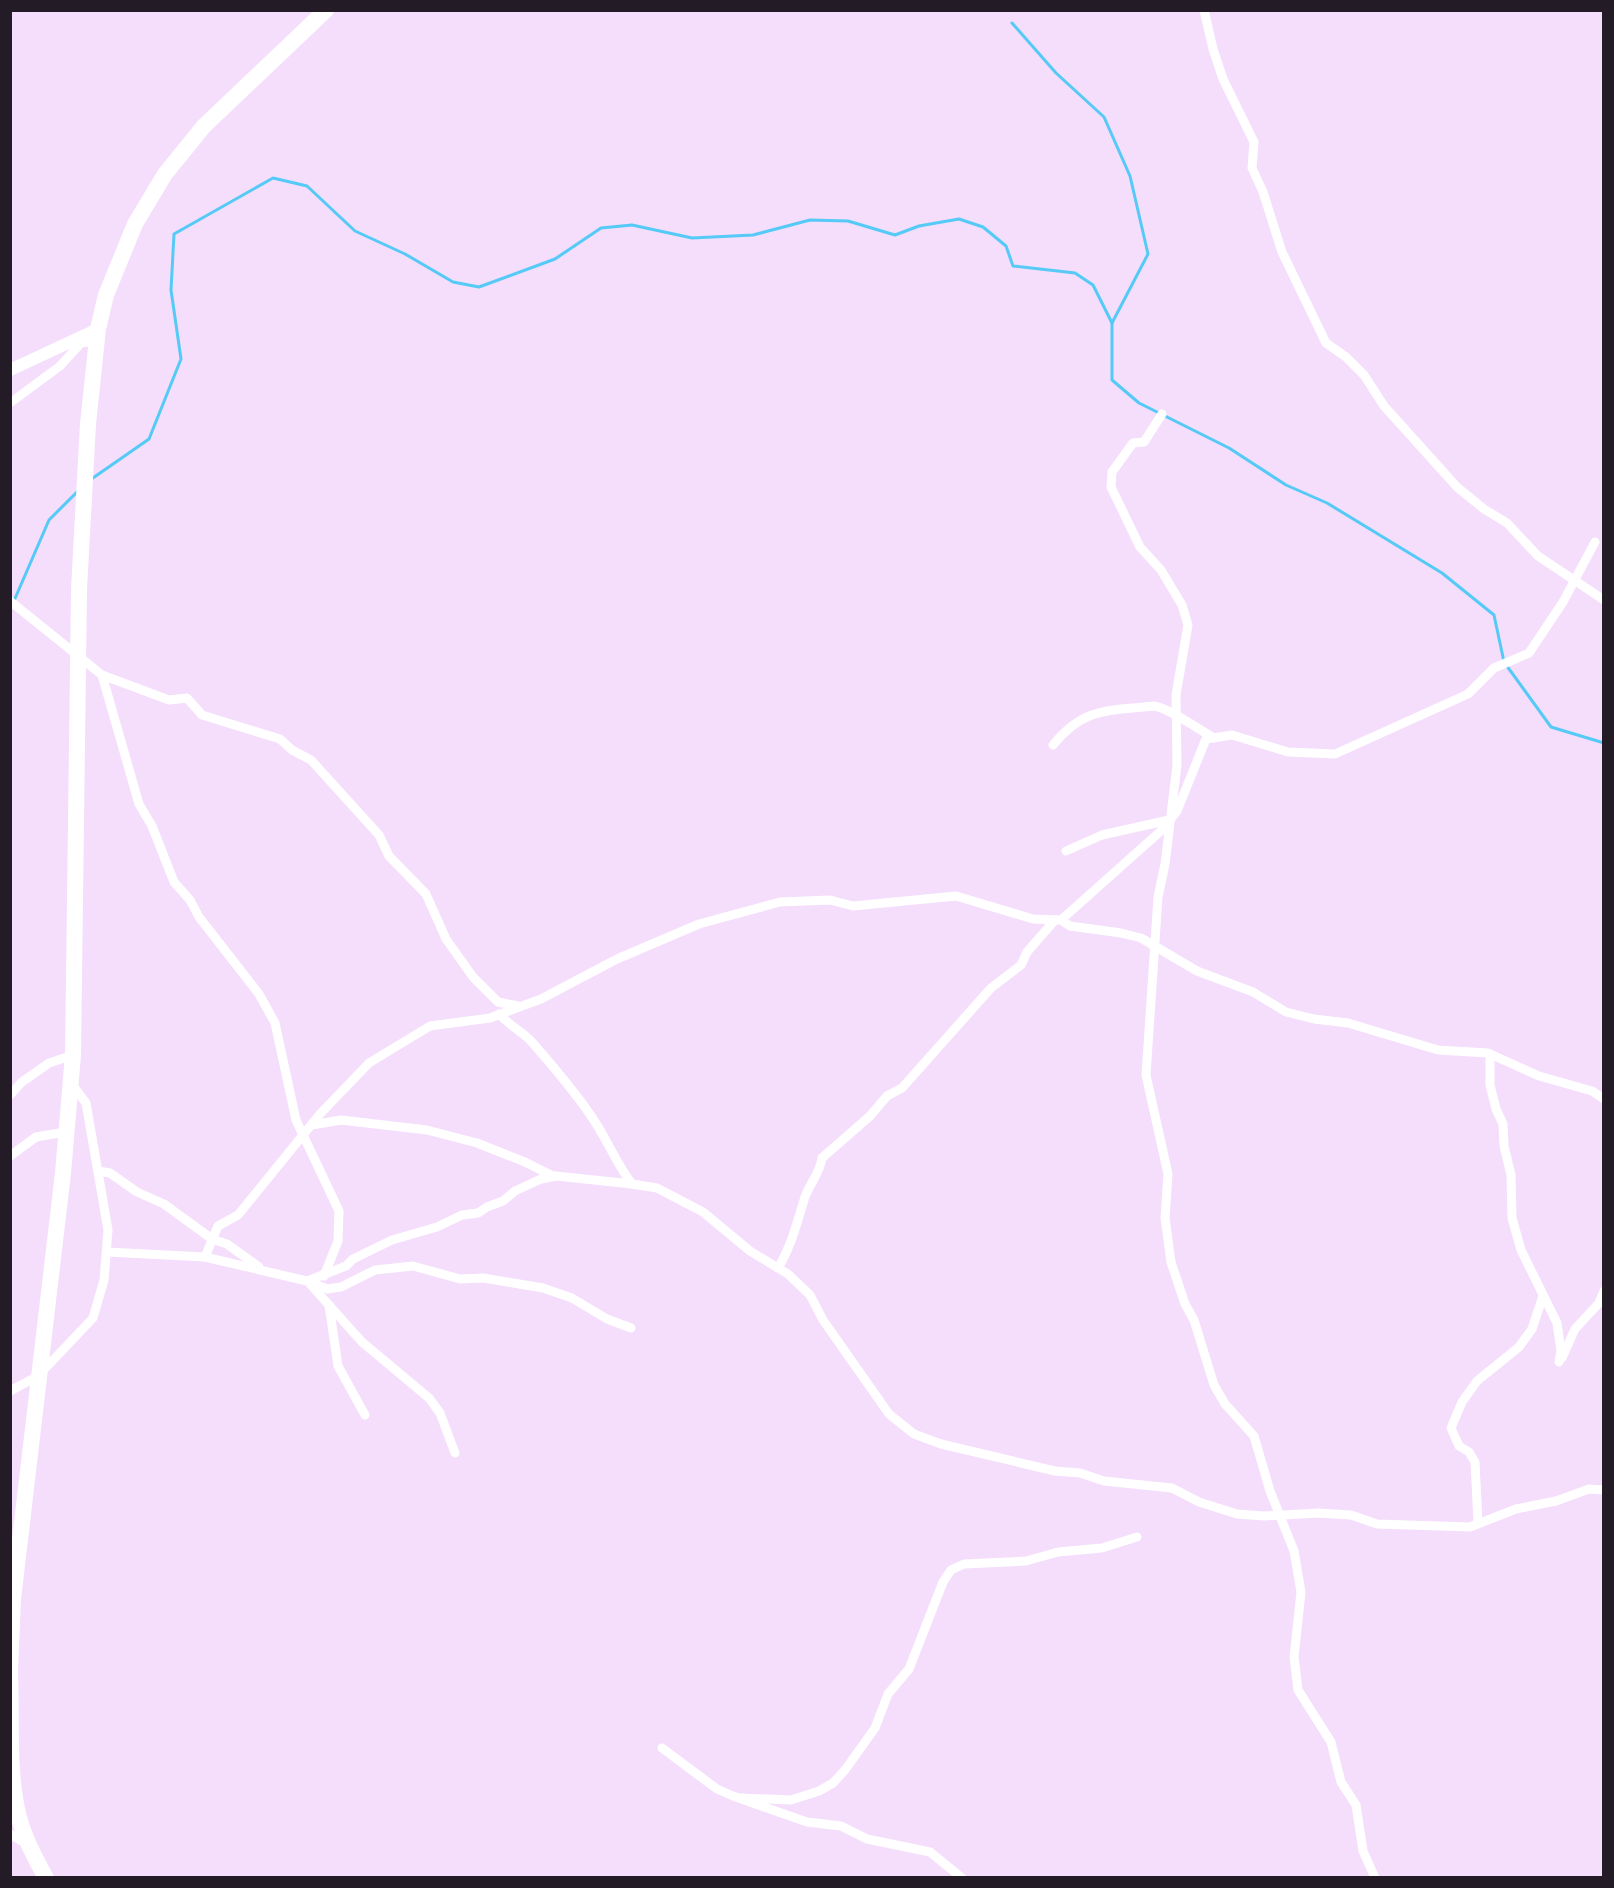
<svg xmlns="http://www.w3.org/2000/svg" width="1614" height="1888" font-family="Jost,sans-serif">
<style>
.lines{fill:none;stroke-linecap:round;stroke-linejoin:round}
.stream{stroke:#55caf6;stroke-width:3}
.street{stroke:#fff;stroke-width:9}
.secondary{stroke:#fff;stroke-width:12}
.highway{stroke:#fff;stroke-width:16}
</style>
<rect width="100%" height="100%" fill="#f4defb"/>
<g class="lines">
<g class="stream">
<polyline points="1012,23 1056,73 1104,117 1130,176 1148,254 1112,323 1112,380 1139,403 1229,448 1286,485 1327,503 1442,573 1494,615 1504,662 1551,727 1604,743"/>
<polyline points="90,480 149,439 181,359 171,290 174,234 273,178 307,186 355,231 405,254 453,282 479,287 555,259 601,228 632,225 692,238 753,235 810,220 848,221 895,235 919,226 959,219 983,227 1006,246 1013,266 1075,273 1093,285 1112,323"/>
<polyline points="10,610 49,520 79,490"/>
</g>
<g class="street">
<polyline points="1204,10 1213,49 1223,79 1254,142 1252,168 1263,192 1282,252 1326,343 1346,357 1364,375 1384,406 1457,487 1484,509 1507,523 1538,556 1604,600"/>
<polyline points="10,403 60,366 81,343 96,341"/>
<polyline points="1162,414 1144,442 1133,443 1112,472 1111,487 1140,547 1161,570 1182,605 1188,625 1176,695 1177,765 1165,864 1158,897 1146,1075 1168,1174 1165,1218 1171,1262 1185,1304 1194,1320 1214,1385 1225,1404 1254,1436 1270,1491 1294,1551 1301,1592 1294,1657 1298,1690 1331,1742 1341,1782 1356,1805 1363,1851 1375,1878"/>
<polyline points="10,601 102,675 169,700 187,698 202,715 280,739 292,750 311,760 379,835 389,856 426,894 446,939 473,977 498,1002 518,1006"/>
<polyline points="102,675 139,804 152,826 174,882 190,900 199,917 259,994 275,1023 296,1120 339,1211 338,1241 324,1276"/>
<path d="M1053 745C1084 707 1108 711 1154 706 1169 708 1198 729 1214 738"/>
<polyline points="1066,851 1102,835 1169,820"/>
<polyline points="1061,920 1070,926 1121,933 1141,938 1197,971 1253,992 1286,1012 1314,1019 1348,1023 1438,1050 1488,1053 1539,1076 1592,1091 1604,1099"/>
<path d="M499 1014C509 1025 521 1031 531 1041 551 1064 572 1088 589 1113 606 1136 615 1162 632 1184"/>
<polyline points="1490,1054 1490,1085 1496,1109 1503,1124 1504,1146 1511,1175 1512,1218 1521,1250 1557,1323 1561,1351 1559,1362"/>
<polyline points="10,1095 22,1082 49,1063 73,1055"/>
<polyline points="312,1125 341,1120 427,1130 477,1143 525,1162 553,1176"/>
<polyline points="10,1156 36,1137 65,1132"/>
<polyline points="98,1171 110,1173 137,1192 164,1204 212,1239 227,1244 259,1267"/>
<polyline points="107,1252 205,1257 307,1281 346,1266 353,1259 392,1240 437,1227 462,1215 478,1213 487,1207 503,1201 515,1191 541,1179 556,1176 632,1184 657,1188 703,1212 750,1251 788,1274 810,1295 823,1320 889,1414 914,1434 941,1444 1055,1471 1080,1473 1104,1481 1172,1488 1199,1502 1237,1514 1264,1516 1319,1513 1351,1515 1377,1524 1470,1527 1516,1509 1556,1501 1589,1489 1604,1490"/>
<polyline points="205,1257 218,1226 238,1215 320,1114 369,1063 430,1026 490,1018 541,999 617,959 699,924 780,902 830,900 853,906 956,896 1033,919 1061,920 1163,829 1177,811 1206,739 1232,735 1288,752 1335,754 1468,694 1494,668 1529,653 1563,602 1595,542"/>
<path d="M778 1268C792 1245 797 1222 805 1197 810 1183 820 1173 822 1158L870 1116 887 1096 902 1088 991 988 1021 965 1027 952 1055 920"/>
<polyline points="307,1281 327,1289 341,1287 375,1270 413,1266 460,1279 483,1278 543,1288 572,1298 607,1319 631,1328"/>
<polyline points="311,1285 362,1342 429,1398 440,1413 455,1453"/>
<polyline points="329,1305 338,1366 365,1415"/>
<polyline points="1562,1358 1575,1329 1599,1303 1604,1291"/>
<polyline points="10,1391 38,1376 93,1318 104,1280 108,1230 86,1103 71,1083"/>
<polyline points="1478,1523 1475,1462 1469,1452 1459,1446 1451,1428 1462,1402 1477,1381 1519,1347 1532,1329 1543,1296"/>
<polyline points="662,1748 717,1789 733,1796 807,1822 841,1826 867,1839 930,1852 962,1878"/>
<polyline points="740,1798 791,1800 819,1791 833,1783 845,1770 875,1728 888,1694 909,1669 943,1582 951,1570 964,1564 1026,1561 1058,1552 1102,1548 1137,1537"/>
<polyline points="10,1834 27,1844"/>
</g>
<polyline class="secondary" points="10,370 98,329"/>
<g class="highway">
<polyline points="10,1670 13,1599 63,1173 73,1055 79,589 88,424 98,329 106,295 135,224 165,174 204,126 326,10"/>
<path d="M10 1674C12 1718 8 1766 17 1809 22 1834 34 1856 46 1878"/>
</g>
</g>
<rect width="1614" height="1888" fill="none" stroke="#231b25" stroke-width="24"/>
</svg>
